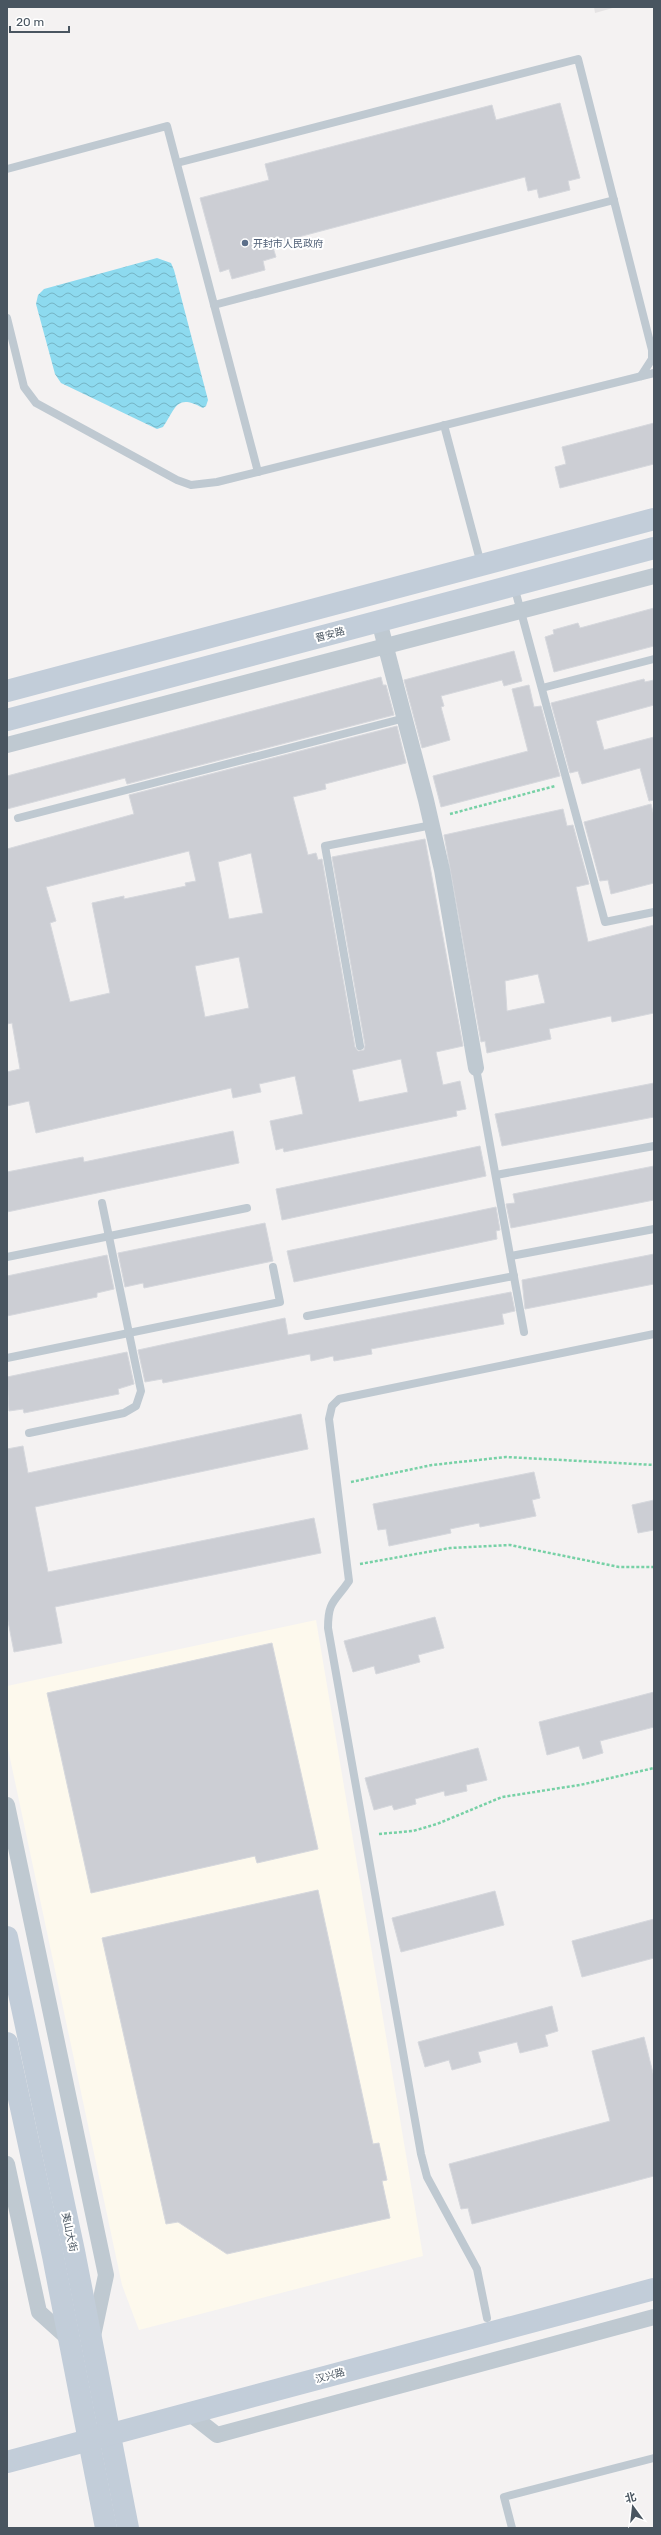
<svg xmlns="http://www.w3.org/2000/svg" width="661" height="2535" font-family="Rubik,'Noto Sans SC',sans-serif">
<style>
.commercial{fill:#fdf9ed}
.education{fill:#e5e3e4}
.water{fill:url(#water-waves)}
.building{fill:#ccced4;stroke:#d6d8dd;fill-rule:evenodd}
.lines{fill:none;stroke-linecap:round;stroke-linejoin:round}
.path{stroke:#77d1a6;stroke-width:2.5;stroke-dasharray:3 2;stroke-linecap:butt}
.lane{stroke:#bfc9d1;stroke-width:8}
.street{stroke:#bfc9d1;stroke-width:16}
.secondary{stroke:#c2cdd9;stroke-width:22}
.service-dot{fill:#5c6f8a;stroke:#fff;stroke-width:1.5}
.labels{text-anchor:middle;stroke-width:4;stroke-linejoin:round;paint-order:stroke}
.service-label{font-size:10px;fill:#4e5e75;stroke:#fff;text-anchor:start}
.street-label{font-size:10px;fill:#495560;stroke:#fff}
</style>
<defs>
<pattern id="water-waves" width="16" height="10" patternUnits="userSpaceOnUse"><rect width="16" height="10" fill="#8ddaef"/><path d="M0 5q4-4 8 0t8 0" fill="none" stroke="#75b4c5"/></pattern>
</defs>
<rect width="100%" height="100%" fill="#f4f2f2"/>
<polygon class="commercial" points="316,1620 423,2256 139,2330 122,2285 7,1744 7,1686"/>
<polygon class="education" points="594,7 616,7 595,13"/>
<path class="water" d="M157 258 171 263 174 270 208 400 206 406 203 408C176 393 176 408 163 427L157 429 61 383 55 374 36 304 38 295 44 289Z"/>
<g class="building">
<polygon points="560,103 580,178 568,181 570,190 539,198 537,189 528,191 525,177 272,244 276,257 263,261 265,270 232,279 229,269 220,272 200,198 269,180 265,164 492,105 496,120"/>
<polygon points="654,423 654,464 560,488 555,467 566,464 562,447"/>
<polygon points="654,608 654,646 554,672 545,637 554,634 553,630 578,623 580,628"/>
<polygon points="514,651 522,681 504,686 502,680 441,696 444,706 441,707 450,740 422,748 404,680"/>
<polygon points="381,677 383,685 386,685 394,715 127,784 125,778 7,809 7,776"/>
<polygon points="644,679 645,682 654,680 654,705 596,721 604,750 654,737 654,800 649,801 640,768 582,784 578,771 570,773 551,703"/>
<polygon points="529,685 534,707 541,706 560,776 441,807 433,776 528,751 512,689"/>
<path d="M397 726 406 763 325 784 326 789 293 797 308 855 316 853 318 860 322 859 355 1047 358 1051 364 1050 365 1045 332 857 425 839 463 1046 436 1052 443 1085 460 1081 466 1109 456 1111 457 1116 284 1152 283 1148 276 1150 270 1121 303 1114 295 1076 259 1084 261 1092 233 1098 231 1088 36 1133 29 1101 7 1106V1072L20 1069 12 1023 7 1024V849L134 814 129 795ZM189 851 196 881 185 883 186 886 124 899V896L92 903 110 993 70 1002 50 923 56 921 46 887ZM251 853 263 913 229 919 218 862ZM239 957 249 1008 205 1017 195 966ZM401 1059 408 1092 359 1102 352 1070Z"/>
<polygon points="651,804 654,816 654,883 611,894 608,880 600,881 584,822"/>
<path d="M563 809 567 826 573 825 589 884 576 887 588 942 654 925V1013L612 1022 611 1016 549 1029 551 1039 487 1053 485 1041 481 1042 444 835ZM538 974 545 1003 507 1011 505 981Z"/>
<polygon points="654,1083 654,1117 502,1146 495,1114"/>
<polygon points="233,1131 239,1163 7,1212 7,1172 83,1157 84,1162"/>
<polygon points="480,1146 486,1176 282,1220 276,1189"/>
<polygon points="654,1166 654,1200 511,1228 506,1204 515,1203 513,1194"/>
<polygon points="496,1207 500,1230 496,1231 497,1239 294,1282 287,1251"/>
<polygon points="265,1223 273,1261 144,1288 143,1283 125,1287 118,1253"/>
<polygon points="654,1254 654,1284 525,1309 522,1280"/>
<polygon points="107,1255 114,1289 97,1293 97,1297 7,1316 7,1276"/>
<polygon points="511,1292 515,1311 502,1314 504,1324 371,1349 372,1354 334,1361 333,1356 311,1361 310,1354 163,1383 162,1379 145,1382 138,1350 285,1318 288,1335"/>
<polygon points="127,1352 134,1384 118,1389 119,1394 24,1413 23,1409 9,1411 7,1377"/>
<polygon points="301,1414 308,1449 35,1507 48,1572 314,1518 321,1553 55,1607 62,1643 14,1652 7,1616 7,1449 23,1446 28,1473"/>
<polygon points="534,1472 540,1498 532,1500 536,1516 480,1527 479,1523 450,1529 451,1533 389,1546 386,1529 378,1530 373,1504"/>
<polygon points="654,1500 654,1530 638,1533 632,1505"/>
<polygon points="435,1617 444,1648 418,1655 420,1662 376,1674 374,1666 353,1672 344,1641"/>
<polygon points="272,1643 318,1849 257,1863 255,1856 91,1893 47,1693"/>
<polygon points="654,1692 654,1727 600,1741 603,1753 583,1759 579,1746 547,1755 539,1722"/>
<polygon points="478,1748 487,1780 466,1785 467,1791 445,1796 444,1791 415,1799 416,1804 394,1810 392,1805 374,1810 365,1778"/>
<polygon points="318,1890 373,2144 379,2143 387,2180 382,2181 390,2218 227,2254 178,2222 166,2224 102,1938"/>
<polygon points="495,1891 504,1925 401,1952 392,1918"/>
<polygon points="654,1919 654,1958 582,1977 572,1941"/>
<polygon points="552,2006 558,2031 545,2035 548,2046 520,2053 517,2042 478,2052 481,2062 452,2070 449,2060 425,2067 418,2042"/>
<polygon points="644,2037 654,2077 654,2176 472,2224 468,2208 461,2209 449,2164 610,2121 592,2051"/>
</g>
<g class="lines">
<g class="path">
<polyline points="450,814 555,786"/>
<polyline points="351,1482 432,1465 506,1457 654,1465"/>
<polyline points="360,1564 450,1548 510,1545 619,1567 654,1567"/>
<polyline points="379,1834 413,1831 437,1824 502,1797 580,1785 654,1768"/>
</g>
<g class="lane">
<polyline points="177,163 578,59 652,350 652,359 641,376"/>
<polyline points="7,169 167,126 258,472"/>
<polyline points="214,305 614,200"/>
<polyline points="7,318 24,387 36,403 177,480 191,485 217,482 654,373"/>
<polyline points="444,425 481,564"/>
<polyline points="514,586 605,922 654,912"/>
<polyline points="542,688 654,659"/>
<polyline points="18,818 405,718"/>
<polyline points="360,1046 325,846 432,825"/>
<polyline points="476,1068 524,1332"/>
<polyline points="496,1175 654,1146"/>
<polyline points="511,1256 654,1229"/>
<polyline points="7,1257 247,1208"/>
<polyline points="307,1316 514,1276"/>
<polyline points="7,1358 280,1302 273,1267"/>
<polyline points="29,1433 124,1413 136,1406 141,1391 102,1203"/>
<path d="M487 2318 477 2269 427 2177 421 2154 328 1628C328 1600 335 1602 349 1581L329 1419 332 1406 339 1399 654 1334"/>
<polyline points="512,2528 504,2497 654,2458"/>
</g>
<g class="street">
<polyline points="379,621 426,800 442,870 476,1068"/>
<polyline points="7,745 654,576"/>
<polyline points="7,1805 106,2275 93,2336"/>
<polyline points="7,2164 39,2312 69,2339"/>
<polyline points="189,2413 217,2435 654,2317"/>
</g>
<g class="secondary">
<polyline points="7,691 654,519"/>
<polyline points="7,720 654,548"/>
<polyline points="7,1937 74,2251 128,2528"/>
<polyline points="7,2043 53,2256 106,2528"/>
<polyline points="7,2462 654,2289"/>
</g>
</g>
<circle class="service-dot" cx="245" cy="243" r="4"/>
<g class="labels">
<g class="service-label">
<text x="253" y="247">开封市人民政府</text>
</g>
<g class="street-label">
<text transform="translate(330 634) rotate(-15)" y="4">晋安路</text>
<text transform="translate(70 2232) rotate(78)" y="4">夷山大街</text>
<text transform="translate(330 2375) rotate(-15)" y="4">汉兴路</text>
</g>
</g>
<rect width="661" height="2535" fill="none" stroke="#495560" stroke-width="16"/>
<g transform="translate(633 2507) rotate(345)" stroke="#ffffff" stroke-width="3" paint-order="stroke">
<path d="M0-3L7 15L0 10L-7 15Z" fill="#495560"/>
<text y="-6" font-size="11" font-weight="bold" text-anchor="middle" fill="#495560">北</text>
</g>
<path d="M10 26v6h59v-6" fill="none" stroke="#495560" stroke-width="2"/>
<text x="16" y="26" font-size="12" fill="#495560" stroke="#ffffff" stroke-width="3" paint-order="stroke">20 m</text>
</svg>
